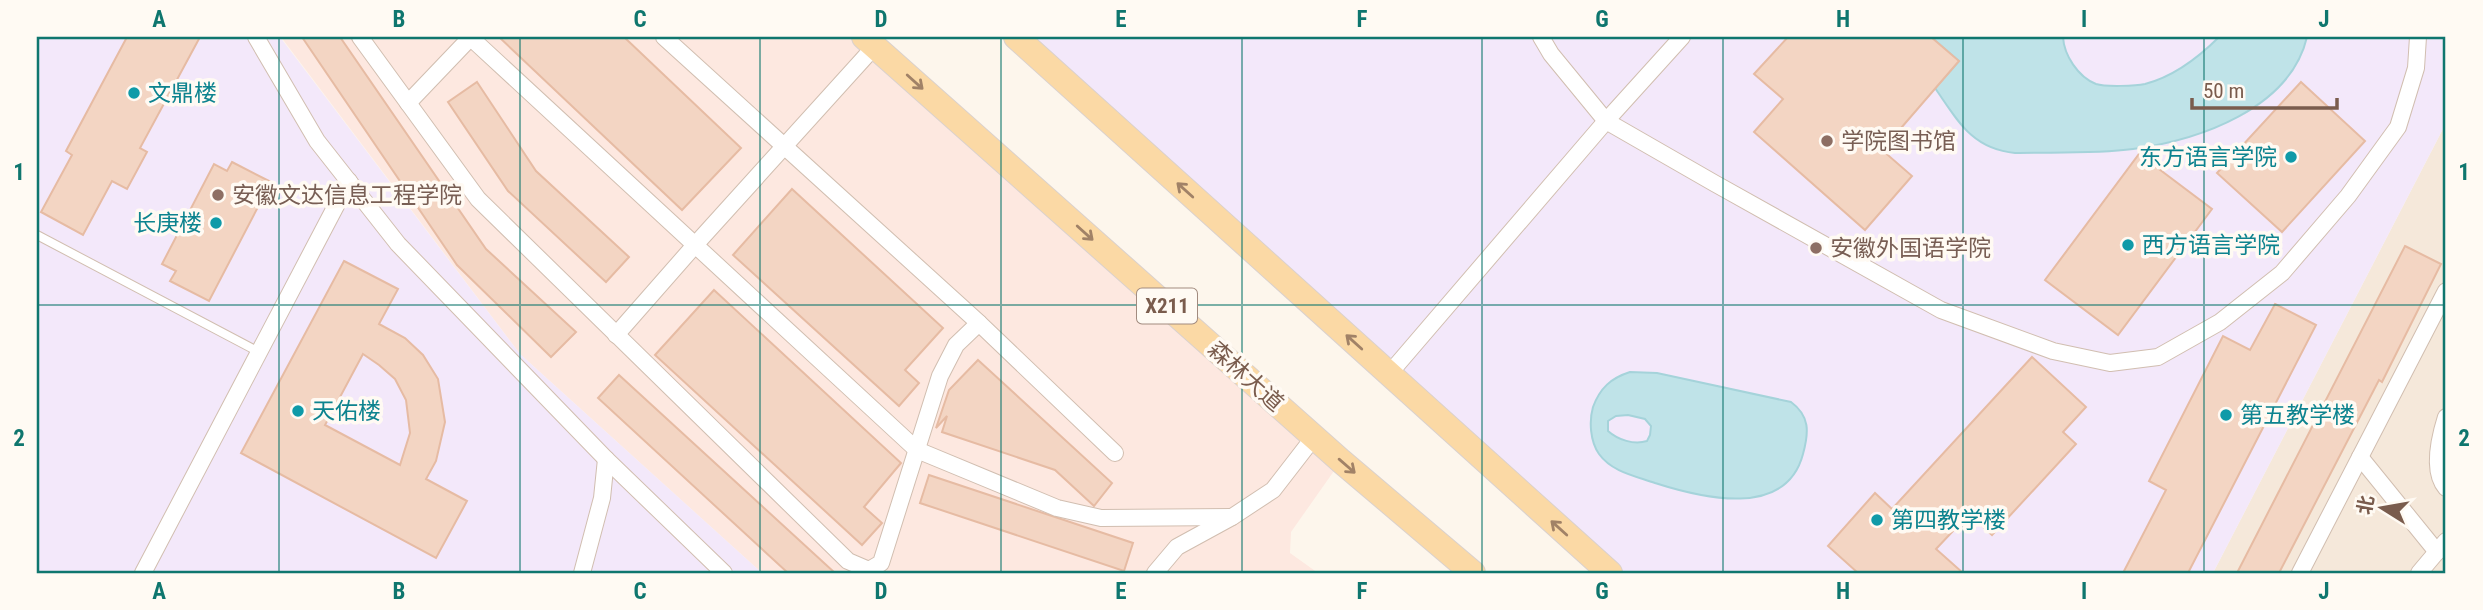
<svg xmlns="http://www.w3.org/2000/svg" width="2483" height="610" font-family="'Roboto Condensed','Noto Sans SC',sans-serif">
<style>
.residential{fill:#f5e8da}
.commercial{fill:#fde8e0}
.education{fill:#f3e8fa}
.water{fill:#bfe3e8;stroke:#a5d3da;stroke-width:2;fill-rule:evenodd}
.building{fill:#f3d5c3;stroke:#e6bba3;stroke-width:2;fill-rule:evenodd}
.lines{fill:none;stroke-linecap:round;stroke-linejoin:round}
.service-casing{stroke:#d1beb0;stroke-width:10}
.minor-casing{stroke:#d1beb0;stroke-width:18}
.primary-casing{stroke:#dad1cd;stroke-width:26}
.service{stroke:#fff;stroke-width:8}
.minor{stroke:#fff;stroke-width:16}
.primary{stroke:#fbd9a5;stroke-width:24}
.oneway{stroke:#a18267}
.grid{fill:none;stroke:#0f766e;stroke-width:2;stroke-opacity:0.55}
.culture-dot{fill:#0f9aa8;stroke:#fffaf3;stroke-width:2.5}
.education-dot{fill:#8d6e63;stroke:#fffaf3;stroke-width:2.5}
.labels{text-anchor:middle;stroke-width:7;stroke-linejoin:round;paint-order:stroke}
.shield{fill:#fffaf3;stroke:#a28b7f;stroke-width:2}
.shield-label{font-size:21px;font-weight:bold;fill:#7a5c4d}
.culture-label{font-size:23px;fill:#0d838f;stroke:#fffaf3;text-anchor:start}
.education-label{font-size:23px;fill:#785e54;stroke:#fffaf3;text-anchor:start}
.street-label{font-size:23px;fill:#7a5c4d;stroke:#fffaf3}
.neatline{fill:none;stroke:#0f766e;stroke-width:2.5}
.grid-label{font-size:23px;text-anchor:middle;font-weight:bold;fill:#0f766e}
</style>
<rect width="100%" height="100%" fill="#fdf6ec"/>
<polygon class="residential" points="2446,123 2446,573 2213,573"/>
<polygon class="commercial" points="281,37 864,37 1341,461 1291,532 1290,553 1318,573 762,573 520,354"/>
<g class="education">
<polygon points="37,37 280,37 520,354 762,573 37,573"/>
<polygon points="1016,37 2446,37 2446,123 2213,573 1621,573"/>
</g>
<g class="water">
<path d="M1931 37H2063C2064 55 2078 77 2096 84 2105 87 2136 86 2145 84 2172 77 2199 57 2219 37H2307C2290 109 2199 140 2133 149 2095 154 2054 152 2015 153 1972 149 1958 121 1935 88L1959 61Z"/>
<path d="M1630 372 1657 373 1791 402C1810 416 1809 432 1803 454 1786 519 1702 498 1655 483 1635 476 1612 472 1599 454 1590 441 1589 421 1593 407 1600 388 1611 378 1630 372ZM1628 415 1645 419 1651 426 1650 435 1647 441C1634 445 1618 440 1608 431V421L1616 416Z"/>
</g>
<g class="building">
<polygon points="127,37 200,37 140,148 147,152 127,189 112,181 83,235 41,212 72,155 66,151"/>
<polygon points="302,37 340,37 486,249 576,332 551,357 457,265"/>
<polygon points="499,37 624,37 741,148 682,210"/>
<polygon points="1788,37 1931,37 1959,61 1882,150 1912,176 1865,230 1754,132 1783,99 1754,74"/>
<polygon points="477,82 536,171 629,257 606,282 508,191 448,102"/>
<polygon points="2301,82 2365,141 2282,232 2217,173"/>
<polygon points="2139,154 2212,209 2118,335 2045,280"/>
<polygon points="232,162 271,182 209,301 170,281 176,271 162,264 214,164 227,171"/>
<polygon points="792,189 943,328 905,370 919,383 899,406 733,255"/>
<polygon points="2405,246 2441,264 2382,382 2379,380 2279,573 2237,573"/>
<path d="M344 261 398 289 379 324 405 338 423 355 438 379 445 422 436 461 426 479 467 501 436 558 241 453ZM363 354 379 365 395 379 406 400 410 433 400 465 325 425Z"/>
<polygon points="714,290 901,463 864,507 882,523 862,545 655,355"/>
<polygon points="2275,304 2316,325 2188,573 2123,573 2166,490 2149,481 2223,336 2250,350"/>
<polygon points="2032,357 2086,407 2063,432 2076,444 1992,535 1969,514 1936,549 1963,573 1858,573 1828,546 1875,493 1892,509"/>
<polygon points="978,360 1112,483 1094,506 1055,470 942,432 947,416 936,428 949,390"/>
<polygon points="619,375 835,573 788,573 598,398"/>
<polygon points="929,475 1133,543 1124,571 920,503"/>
</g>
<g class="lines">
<defs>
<polyline id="service" points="37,235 259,352"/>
<g id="minor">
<polyline points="256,37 317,141 398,244 606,459 724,573"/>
<polyline points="360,37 478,199 848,561 869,570 881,563 940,376 956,345 979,323"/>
<polyline points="470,37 917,450 1057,508 1101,518 1232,517"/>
<polyline points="664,37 979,323 1115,453"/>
<polyline points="1541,37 1551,54 1606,121 1714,183 1941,310 2053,351 2110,363 2158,357 2220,322 2282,273 2348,196 2398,127 2416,68 2418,37"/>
<polyline points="408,103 471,37"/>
<polyline points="616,335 695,245 875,46"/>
<polyline points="1389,374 1606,121 1682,37"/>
<path d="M2446 417C2440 436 2431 471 2446 488"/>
<polyline points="2360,457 2437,552"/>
<polyline points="143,573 349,181"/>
<polyline points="582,573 602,498 606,459"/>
<polyline points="1155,573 1177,547 1232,517 1273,490 1314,437"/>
<polyline points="2300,573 2446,291"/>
<polyline points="2419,573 2446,541"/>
</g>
<g id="primary">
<polyline points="864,37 1341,461 1473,573"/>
<polyline points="1016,37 1610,573"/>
</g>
</defs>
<use href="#service" class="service-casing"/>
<use href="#minor" class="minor-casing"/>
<use href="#primary" class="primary-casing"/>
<use href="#service" class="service"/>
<use href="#minor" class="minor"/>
<use href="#primary" class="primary"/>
</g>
<defs><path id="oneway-shaft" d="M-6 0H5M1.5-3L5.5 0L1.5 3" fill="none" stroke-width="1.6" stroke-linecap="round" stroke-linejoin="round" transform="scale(1.75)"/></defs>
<g class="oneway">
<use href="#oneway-shaft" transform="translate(915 82) rotate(42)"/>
<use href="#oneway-shaft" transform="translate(1185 190) rotate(-138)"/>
<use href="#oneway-shaft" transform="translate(1085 233) rotate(42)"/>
<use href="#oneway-shaft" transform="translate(1354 342) rotate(-138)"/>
<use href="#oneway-shaft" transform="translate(1347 466) rotate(41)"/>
<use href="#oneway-shaft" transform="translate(1559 528) rotate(-138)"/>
</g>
<path class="grid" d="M279 37V573M520 37V573M760 37V573M1001 37V573M1242 37V573M1482 37V573M1723 37V573M1963 37V573M2204 37V573M37 305H2446"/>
<g class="culture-dot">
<circle cx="134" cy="93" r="7"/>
<circle cx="2291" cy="157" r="7"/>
<circle cx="216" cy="223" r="7"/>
<circle cx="2128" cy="245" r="7"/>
<circle cx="298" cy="411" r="7"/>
<circle cx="2226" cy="415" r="7"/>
<circle cx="1877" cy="520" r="7"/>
</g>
<g class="education-dot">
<circle cx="1827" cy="141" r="7"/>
<circle cx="218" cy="195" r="7"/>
<circle cx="1816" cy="248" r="7"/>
</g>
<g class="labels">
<rect class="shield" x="1137" y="288.5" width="60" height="35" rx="5"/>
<g class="shield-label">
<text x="1167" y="313">X211</text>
</g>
<g class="culture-label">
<text x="148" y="101">文鼎楼</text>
<text x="2277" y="165" text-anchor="end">东方语言学院</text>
<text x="202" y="231" text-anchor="end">长庚楼</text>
<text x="2142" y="253">西方语言学院</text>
<text x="312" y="419">天佑楼</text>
<text x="2240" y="423">第五教学楼</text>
<text x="1891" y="528">第四教学楼</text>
</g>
<g class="education-label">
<text x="1841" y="149">学院图书馆</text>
<text x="232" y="203">安徽文达信息工程学院</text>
<text x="1830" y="256">安徽外国语学院</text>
</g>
<g class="street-label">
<text transform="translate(1246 376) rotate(42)" y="8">森林大道</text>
</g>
</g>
<rect width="2483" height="610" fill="none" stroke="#fffaf3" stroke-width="77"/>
<g transform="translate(2382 508) rotate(281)" stroke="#fffaf3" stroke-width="5" paint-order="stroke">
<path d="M0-5L12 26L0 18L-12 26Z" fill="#7a5c4d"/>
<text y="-10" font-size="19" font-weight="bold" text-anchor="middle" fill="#7a5c4d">北</text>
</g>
<path d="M2192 98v10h145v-10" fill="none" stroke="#7a5c4d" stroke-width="3.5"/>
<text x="2203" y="98" font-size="21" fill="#7a5c4d" stroke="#fffaf3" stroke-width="5" paint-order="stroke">50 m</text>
<rect x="38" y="38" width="2406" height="534" class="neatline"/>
<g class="grid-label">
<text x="159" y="27">A</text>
<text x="399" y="27">B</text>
<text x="640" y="27">C</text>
<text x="881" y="27">D</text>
<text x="1121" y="27">E</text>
<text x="1362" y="27">F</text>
<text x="1602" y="27">G</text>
<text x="1843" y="27">H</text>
<text x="2084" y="27">I</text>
<text x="2324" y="27">J</text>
<text x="19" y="180">1</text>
<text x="2464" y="180">1</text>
<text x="19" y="446">2</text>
<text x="2464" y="446">2</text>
<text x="159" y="599">A</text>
<text x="399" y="599">B</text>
<text x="640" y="599">C</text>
<text x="881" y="599">D</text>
<text x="1121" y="599">E</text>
<text x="1362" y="599">F</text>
<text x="1602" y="599">G</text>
<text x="1843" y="599">H</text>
<text x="2084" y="599">I</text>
<text x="2324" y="599">J</text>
</g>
</svg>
